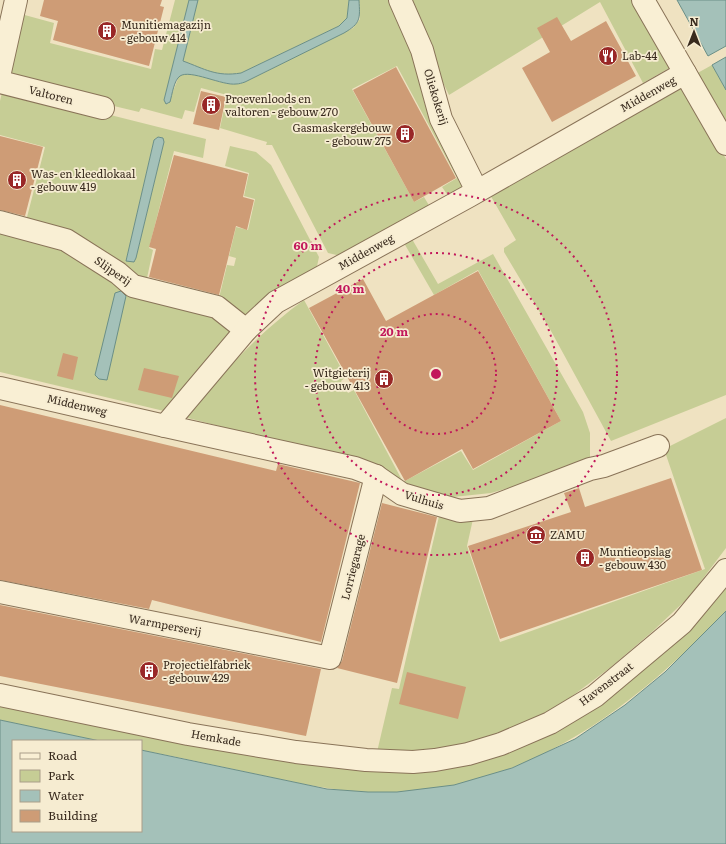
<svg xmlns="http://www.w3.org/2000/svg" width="726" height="844" font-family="Literata,serif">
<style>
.green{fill:#c6cd95;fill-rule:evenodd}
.water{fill:#a4c1b9;stroke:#6b8f87}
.building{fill:#ce9c76}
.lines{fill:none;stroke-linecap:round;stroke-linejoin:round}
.minor-casing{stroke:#897358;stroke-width:24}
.minor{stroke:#f9efd4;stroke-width:22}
.ring{fill:none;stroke:#c2185b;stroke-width:2;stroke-dasharray:2 4}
.labels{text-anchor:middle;stroke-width:3.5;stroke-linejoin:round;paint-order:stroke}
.poi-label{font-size:11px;fill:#382a1d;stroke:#f6ecd1;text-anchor:start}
.street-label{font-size:11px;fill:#382a1d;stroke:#f6ecd1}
.centre{fill:#c2185b;stroke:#f6ecd1;stroke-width:2}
.ring-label{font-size:12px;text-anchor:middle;font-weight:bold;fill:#c2185b;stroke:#f6ecd1;stroke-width:3.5;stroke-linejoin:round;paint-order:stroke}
</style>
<rect width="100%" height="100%" fill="#efe2c1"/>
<g class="green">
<path d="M175 0H189L164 100 168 104 179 76C192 68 220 86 236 84 239 84 242 83 245 82L353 28 360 19 359 0H396L425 97 423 98 426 108 464 176 460 191 449 197 442 187 457 178 397 66 352 89 414 202 424 197 430 207 341 256 328 253 272 145H266L267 142 220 128 227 95 201 88 194 112 185 110 182 119 141 108 139 112 5 80 21 14 54 23 50 43 151 69 155 49 162 50Z"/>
<path d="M198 0H349L347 18 339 26 241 73C218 77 203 69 183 61Z"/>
<polygon points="406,0 634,0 671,67 643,83 600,2 449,95 421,37"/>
<polygon points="712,65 726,90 726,135 694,75"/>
<polygon points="684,86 726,159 726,395 611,441 551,331 504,252 504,248 516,240 489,193"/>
<path d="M3 88 206 139 203 158 174 151 149 248 153 250 147 278 124 271 26 221 45 147 0 135V101ZM158 137 163 138 164 142 136 258 126 261 154 140Z"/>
<polygon points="230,146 256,152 271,165 319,257 316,271 247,320 218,302 227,265 234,266 236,258 229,256 236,227 248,230 255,199 244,196 249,173 225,166"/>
<polygon points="0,228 65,245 217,313 237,331 164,411 0,372"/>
<path d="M412 239 438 284 493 254 583 412 590 433V462L571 470 491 493 453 497 404 484 358 462 184 417C221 375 258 333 304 300L346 377 341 381 348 393 354 390 403 482 461 451 473 470 561 421 478 270 434 295 404 243Z"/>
<polygon points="726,418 726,548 689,597 653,631 611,667 563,703 537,717 486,739 454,747 418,752 377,752 392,688 399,689 440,512 473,519 467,546 500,642 705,569 664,449"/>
<path d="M726 576V611C630 712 515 799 367 792 333 791 299 783 265 776 224 767 182 758 141 750V741H100L0 720V699L343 762 525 741Z"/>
</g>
<g class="water">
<path d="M189 0H198L183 61C205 69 216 77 241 73L339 26 347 18 349 0H359C360 19 361 23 344 33L245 82C242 83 239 84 236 84 223 86 190 69 180 76 174 80 172 95 170 102L166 104 164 100Z"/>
<polygon points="677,0 726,0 726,46 708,56"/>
<polygon points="726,57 726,90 712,65"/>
<polygon points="158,137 163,138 164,142 136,258 134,262 126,261 154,140"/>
<polygon points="121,291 126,296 107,380 99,379 95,375 115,293"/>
<polygon points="726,611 726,844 0,844 0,720 100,741 13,741 13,831 141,831 141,750 327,789 368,792 397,792 454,785 512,768 575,739 625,705 665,672"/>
</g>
<g class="building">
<polygon points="44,0 162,0 160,6 164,7 149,66 53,40 58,21 40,16"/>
<polygon points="557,17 571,41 606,21 636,76 552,122 522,68 550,52 537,28"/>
<polygon points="396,67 456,178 414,202 353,90"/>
<polygon points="201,91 226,97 219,130 193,124"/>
<polygon points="0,136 43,147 25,216 0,210"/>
<polygon points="174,155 248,174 243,197 254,200 247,230 236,226 219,295 149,277 156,249 149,247"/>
<polygon points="478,271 561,421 473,469 462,449 405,481 309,308 363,279 386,321"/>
<polygon points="63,353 78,357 73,380 57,376"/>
<polygon points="144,368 179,376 172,398 138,390"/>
<polygon points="0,405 276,471 278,464 360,483 321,642 152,600 149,609 0,580"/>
<polygon points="671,478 702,570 500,639 468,546 571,512 564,493 579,488 585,507"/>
<polygon points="382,503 437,517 397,683 337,668 342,661"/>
<polygon points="0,605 321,669 306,736 0,676"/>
<polygon points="407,672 466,687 458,719 399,704"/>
</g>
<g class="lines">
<defs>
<g id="minor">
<polyline points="400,0 422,50 441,119 477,191"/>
<polyline points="643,0 726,144"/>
<polyline points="0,72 16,0"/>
<polyline points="0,82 103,108"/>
<polyline points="0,222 66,240 118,273 133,286 217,307 246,330"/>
<polyline points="0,388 165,426 246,330 276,302 469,196 685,73"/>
<polyline points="165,426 355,468 376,476 402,494 460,511 489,508 590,469 604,466 658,446"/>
<polyline points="0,592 330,658 376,476"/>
<polyline points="0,695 188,734 296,752 366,760 413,762 435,760 468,754 501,744 550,723 595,696 682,623 726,570"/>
</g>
</defs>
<use href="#minor" class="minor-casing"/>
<use href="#minor" class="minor"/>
</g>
<g class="ring">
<circle cx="436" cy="374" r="60"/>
<circle cx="436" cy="374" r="121"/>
<circle cx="436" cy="374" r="181"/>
</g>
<defs>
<symbol id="building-disc" viewBox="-11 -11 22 22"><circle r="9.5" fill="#992727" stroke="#f6ecd1"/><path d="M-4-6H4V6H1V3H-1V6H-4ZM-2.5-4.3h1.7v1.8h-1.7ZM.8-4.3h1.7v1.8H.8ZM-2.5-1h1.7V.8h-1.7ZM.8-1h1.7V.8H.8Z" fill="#fff"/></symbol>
<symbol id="restaurant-disc" viewBox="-11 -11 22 22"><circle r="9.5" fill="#992727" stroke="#f6ecd1"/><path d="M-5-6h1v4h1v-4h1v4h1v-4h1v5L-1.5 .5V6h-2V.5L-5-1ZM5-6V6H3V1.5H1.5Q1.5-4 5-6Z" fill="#fff"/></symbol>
<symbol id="museum-disc" viewBox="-11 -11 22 22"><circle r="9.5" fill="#992727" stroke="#f6ecd1"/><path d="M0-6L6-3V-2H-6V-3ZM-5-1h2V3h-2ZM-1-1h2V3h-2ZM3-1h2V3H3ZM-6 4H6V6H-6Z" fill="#fff"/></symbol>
</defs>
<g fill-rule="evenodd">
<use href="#building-disc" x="96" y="20" width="22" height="22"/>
<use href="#restaurant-disc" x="597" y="45" width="22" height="22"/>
<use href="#building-disc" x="200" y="94" width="22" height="22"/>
<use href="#building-disc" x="394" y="123" width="22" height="22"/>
<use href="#building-disc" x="6" y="169" width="22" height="22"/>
<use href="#building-disc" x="373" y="368" width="22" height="22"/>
<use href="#museum-disc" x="525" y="524" width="22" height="22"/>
<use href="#building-disc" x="574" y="547" width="22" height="22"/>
<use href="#building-disc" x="138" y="660" width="22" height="22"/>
</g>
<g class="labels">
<g class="poi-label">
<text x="121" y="29">Munitiemagazijn<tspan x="121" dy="13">- gebouw 414</tspan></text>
<text x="622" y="60">Lab-44</text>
<text x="225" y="103">Proevenloods en<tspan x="225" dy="13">valtoren - gebouw 270</tspan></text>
<text x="391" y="132" text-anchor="end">Gasmaskergebouw<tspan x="391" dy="13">- gebouw 275</tspan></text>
<text x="31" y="178">Was- en kleedlokaal<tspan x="31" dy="13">- gebouw 419</tspan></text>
<text x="370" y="377" text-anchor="end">Witgieterij<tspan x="370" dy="13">- gebouw 413</tspan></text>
<text x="550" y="539">ZAMU</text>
<text x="599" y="556">Muntieopslag<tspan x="599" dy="13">- gebouw 430</tspan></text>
<text x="163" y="669">Projectielfabriek<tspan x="163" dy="13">- gebouw 429</tspan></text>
</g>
<g class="street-label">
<text transform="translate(648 94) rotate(-29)" y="4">Middenweg</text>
<text transform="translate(51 95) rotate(14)" y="4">Valtoren</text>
<text transform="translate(436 97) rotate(73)" y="4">Oliekokerij</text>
<text transform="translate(366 252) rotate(-29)" y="4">Middenweg</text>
<text transform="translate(113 271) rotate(35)" y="4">Slijperij</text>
<text transform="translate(77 405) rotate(13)" y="4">Middenweg</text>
<text transform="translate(424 500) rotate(17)" y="4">Vulhuis</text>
<text transform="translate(353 567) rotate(-76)" y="4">Lorriegarage</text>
<text transform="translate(165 625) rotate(11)" y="4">Warmperserij</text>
<text transform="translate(606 684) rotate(-37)" y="4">Havenstraat</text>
<text transform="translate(216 738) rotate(10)" y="4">Hemkade</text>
</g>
</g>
<circle cx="436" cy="374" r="6" class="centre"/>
<g class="ring-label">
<text x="308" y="250">60 m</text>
<text x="350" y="293">40 m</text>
<text x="394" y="336">20 m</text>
</g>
<rect x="12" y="740" width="130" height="92" fill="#f6ecd1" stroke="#aa9e89"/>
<rect x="20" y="753" width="20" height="6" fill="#f9efd4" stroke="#aa9e89"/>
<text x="48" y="760" font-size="12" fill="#382a1d">Road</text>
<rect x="20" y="770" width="20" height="12" fill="#c6cd95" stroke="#aa9e89"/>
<text x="48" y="780" font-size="12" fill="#382a1d">Park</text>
<rect x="20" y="790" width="20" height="12" fill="#a4c1b9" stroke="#aa9e89"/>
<text x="48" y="800" font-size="12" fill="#382a1d">Water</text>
<rect x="20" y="810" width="20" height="12" fill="#ce9c76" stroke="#aa9e89"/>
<text x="48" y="820" font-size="12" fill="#382a1d">Building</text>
<g transform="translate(694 32)" stroke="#f6ecd1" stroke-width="3" paint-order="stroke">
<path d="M0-3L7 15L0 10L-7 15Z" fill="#382a1d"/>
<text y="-6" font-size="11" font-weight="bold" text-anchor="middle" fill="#382a1d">N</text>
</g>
</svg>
